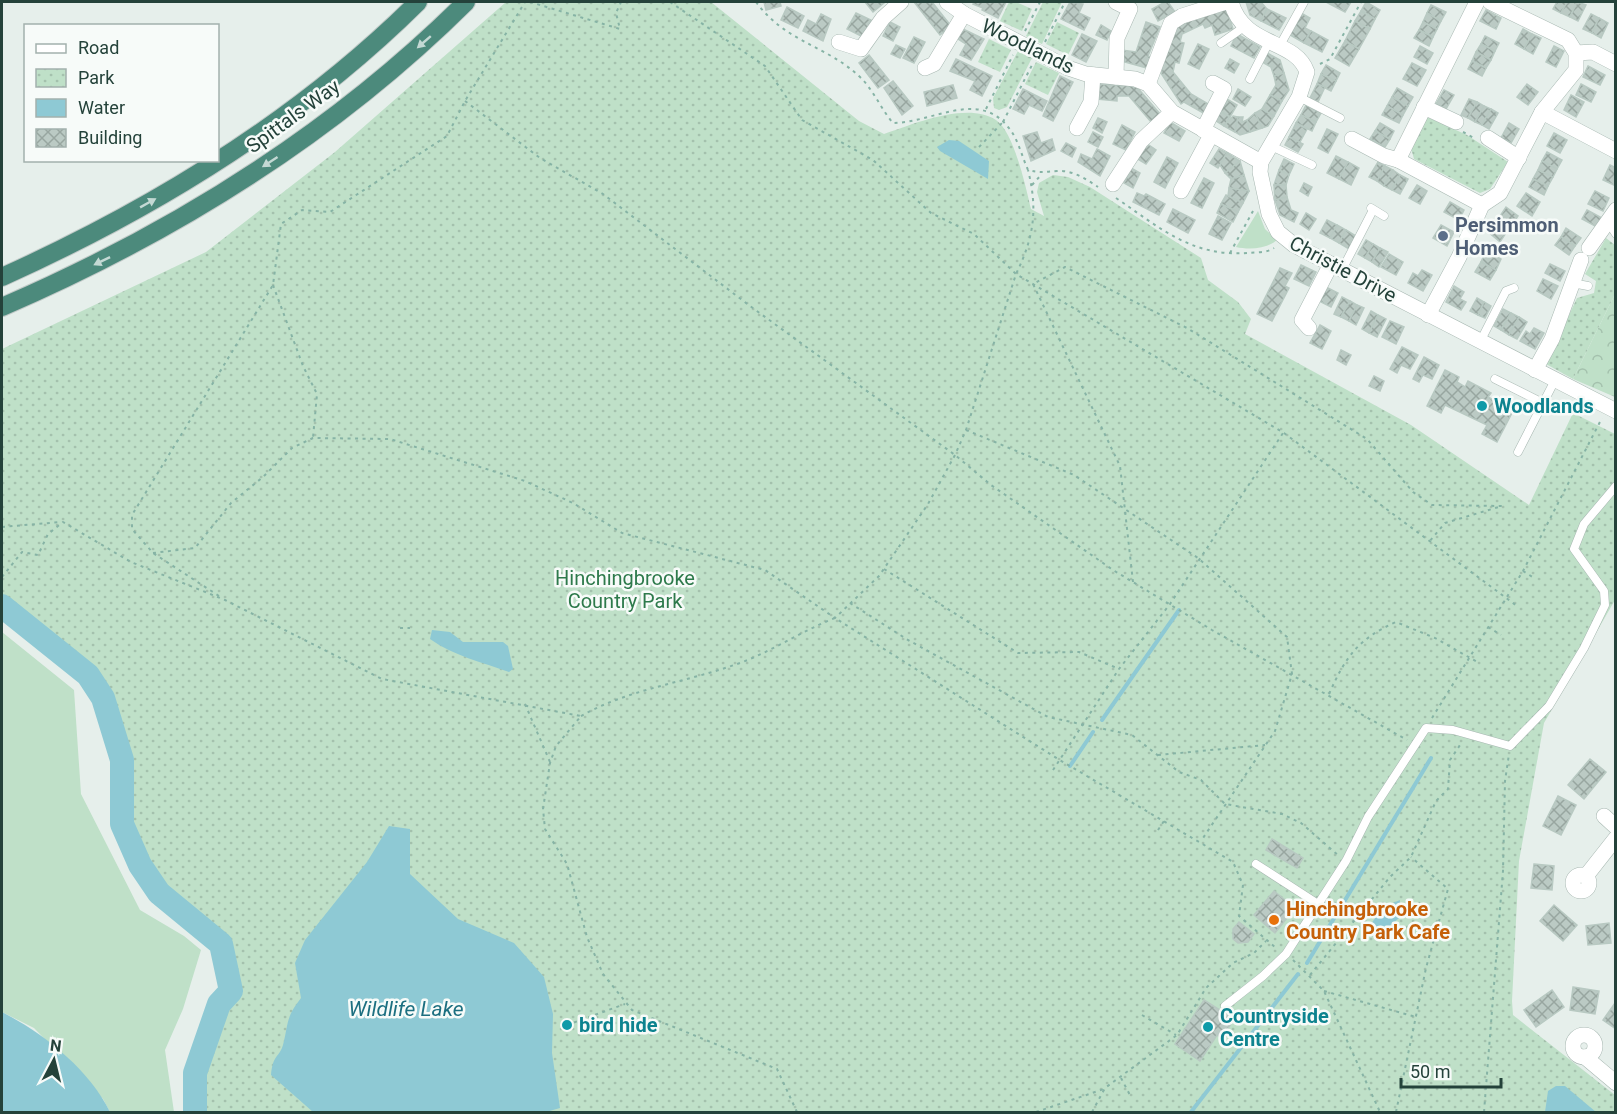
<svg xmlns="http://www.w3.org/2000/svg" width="1617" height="1114" font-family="Roboto,sans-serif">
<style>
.grass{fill:#bfe0c8}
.forest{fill:url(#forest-crowns)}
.park{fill:url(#park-dots)}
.water{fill:#8ec9d4}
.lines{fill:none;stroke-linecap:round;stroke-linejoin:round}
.stream{stroke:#8ec9d4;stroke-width:4}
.river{stroke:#8ec9d4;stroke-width:24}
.building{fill:url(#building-cross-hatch);stroke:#b8c9c2;stroke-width:1.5}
.service-casing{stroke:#a8b8b2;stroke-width:9}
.minor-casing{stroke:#a8b8b2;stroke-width:16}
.trunk-casing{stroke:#c2cac8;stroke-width:20}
.path{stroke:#86b3a5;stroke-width:2;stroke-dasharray:3 4.5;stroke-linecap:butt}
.service{stroke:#fff;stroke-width:8}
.minor{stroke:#fff;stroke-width:15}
.trunk{stroke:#4c8a7c;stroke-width:18}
.oneway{fill:#c4d9d4}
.service-dot{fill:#5c6f8a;stroke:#f7fbf9;stroke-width:2}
.culture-dot{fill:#0f9aa8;stroke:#f7fbf9;stroke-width:2}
.food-dot{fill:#e8710a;stroke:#f7fbf9;stroke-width:2}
.labels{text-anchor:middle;stroke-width:5;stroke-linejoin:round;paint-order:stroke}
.street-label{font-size:20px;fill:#24423a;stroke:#f7fbf9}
.service-label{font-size:20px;font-weight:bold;fill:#4e5e75;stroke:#f7fbf9;text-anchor:start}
.culture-label{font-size:20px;font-weight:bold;fill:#0d838f;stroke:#f7fbf9;text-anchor:start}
.park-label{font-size:20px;fill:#2d7a4b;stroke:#f7fbf9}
.food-label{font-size:20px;font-weight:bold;fill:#c56008;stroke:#f7fbf9;text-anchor:start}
.water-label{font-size:21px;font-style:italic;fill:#1c6f80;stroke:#f7fbf9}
</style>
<defs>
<pattern id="forest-crowns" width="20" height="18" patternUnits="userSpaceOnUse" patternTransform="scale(1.5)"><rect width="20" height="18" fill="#bfe0c8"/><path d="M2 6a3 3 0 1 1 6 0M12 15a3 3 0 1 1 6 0" fill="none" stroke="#a4c1ad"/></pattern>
<pattern id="park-dots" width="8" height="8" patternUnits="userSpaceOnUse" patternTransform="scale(1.5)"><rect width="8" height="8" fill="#bfe0c8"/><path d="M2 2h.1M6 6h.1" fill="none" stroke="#a4c1ad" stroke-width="1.8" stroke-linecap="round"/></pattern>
<pattern id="building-cross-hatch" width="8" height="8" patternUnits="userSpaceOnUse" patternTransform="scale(1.5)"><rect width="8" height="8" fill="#bbcac4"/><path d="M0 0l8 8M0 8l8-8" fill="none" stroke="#98a6a0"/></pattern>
</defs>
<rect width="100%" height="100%" fill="#e6efeb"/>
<g class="grass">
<path d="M1258 211 1265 229 1277 240C1267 249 1249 250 1236 247Z"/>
<polygon points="2,632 74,690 81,794 140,910 184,936 201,950 183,1009 165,1050 174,1112 110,1112 103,1099 34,1028 2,1012"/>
</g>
<polygon class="forest" points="1615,294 1615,397 1573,379"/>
<g class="park">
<path d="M506 2H711L859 121 884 134C913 124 968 101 996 120 1014 132 1026 188 1031 209L1044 216 1037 192 1039 183 1053 175 1068 177 1090 187 1201 258 1208 280 1238 302 1251 319 1245 334 1411 425 1529 505 1573 413 1615 434V600L1544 723 1519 861 1512 1001 1513 1015 1615 1095V1112H195V1073L219 1004 231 990 221 944 159 893 122 824V760L103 698 88 675 2 606V349L206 252 335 152Z"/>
<polygon points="1009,2 1016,2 1032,9 1022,31 1000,21"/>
<polygon points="1043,2 1062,2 1042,44 1026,36"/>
<polygon points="1057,22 1079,33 1068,55 1046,44"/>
<polygon points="989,39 1011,50 1000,72 978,62"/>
<polygon points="1018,51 1032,58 1007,107 999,110 994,108 993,98"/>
<polygon points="1036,62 1059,73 1048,95 1025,84"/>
<polygon points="1427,117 1467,135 1508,162 1490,189 1480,193 1414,159 1411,148"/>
<polygon points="1606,238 1615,245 1615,294 1573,379 1546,364 1577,298 1594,293 1596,281 1585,274"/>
</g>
<g class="water">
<polygon points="949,140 959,141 989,161 988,179 940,151 937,147"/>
<path d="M432 630 450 632 463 642H503L508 646 513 669 509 672C482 662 454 656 430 639Z"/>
<path d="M389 826 410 829V874L458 919 514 943 544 977 553 1014 552 1053 560 1108 546 1112H313L271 1075C273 1054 279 1058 283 1045 289 1022 285 1019 301 998L295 963 305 940 367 862Z"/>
<polygon points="1400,900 1399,918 1375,938 1366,931 1383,907"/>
<path d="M2 1012C43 1033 89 1069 110 1112H2Z"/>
<polygon points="1556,1086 1565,1086 1596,1112 1610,1112 1545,1112 1548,1091"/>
</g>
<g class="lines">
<g class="stream">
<polyline points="1102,720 1179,610"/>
<polyline points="1070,766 1093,732"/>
<polyline points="1307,963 1431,758"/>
<polyline points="1191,1112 1298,974"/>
</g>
<polyline class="river" points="2,606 88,675 103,698 122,760 122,824 140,865 159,893 221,944 231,991 219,1004 195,1073 195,1112"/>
</g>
<g class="building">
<polygon points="764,2 780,2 781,6 766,10"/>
<polygon points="865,2 883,2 884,3 873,12"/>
<polygon points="914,2 932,2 951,26 940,35"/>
<polygon points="974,2 1006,2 998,18 982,10 983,8 973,4"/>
<polygon points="1070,2 1083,4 1079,13 1090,18 1084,30 1061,19"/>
<polygon points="1165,2 1168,2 1175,12 1158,21 1152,9"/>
<polygon points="1246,2 1261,2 1267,9 1261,21 1250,15"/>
<polygon points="1326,2 1351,2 1345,12"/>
<polygon points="1366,2 1380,10 1375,19 1361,11"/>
<polygon points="1557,2 1567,2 1561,13 1553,9"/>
<polygon points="1567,2 1577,2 1570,17 1561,13"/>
<polygon points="1577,2 1586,5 1578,21 1570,17"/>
<polygon points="1431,5 1446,12 1441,21 1427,13"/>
<polygon points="1226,6 1233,29 1215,35 1212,25 1205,28 1203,24 1182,34 1180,42 1184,43 1179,63 1175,62 1173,72 1191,94 1210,105 1205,114 1184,102 1181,104 1161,73 1172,27"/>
<polygon points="787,7 804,16 798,28 781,20"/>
<polygon points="1267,9 1286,18 1279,30 1261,21"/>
<polygon points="1486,10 1501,18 1496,29 1480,21"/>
<polygon points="1361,11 1375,19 1370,29 1355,21"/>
<polygon points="856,13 871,20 863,37 847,29"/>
<polygon points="1301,13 1310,18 1305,28 1311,31 1304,43 1290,35"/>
<polygon points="1427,13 1441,21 1437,29 1423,22"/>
<polygon points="821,14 831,19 823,41 803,31 808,20 816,24"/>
<polygon points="1591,14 1599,18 1592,33 1583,29"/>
<polygon points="1599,18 1608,23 1601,38 1592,33"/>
<polygon points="1355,21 1370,29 1359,49 1345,41"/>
<polygon points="890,22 900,27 893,41 883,36"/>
<polygon points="1146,22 1160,27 1148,56 1151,57 1147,68 1121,61 1122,50 1136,52"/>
<polygon points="1423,22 1437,29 1433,37 1419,30"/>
<polygon points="1101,25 1111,31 1107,40 1096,35"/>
<polygon points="963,29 984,39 971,60 960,55 966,44 958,39"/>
<polygon points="1523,29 1532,34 1524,49 1515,44"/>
<polygon points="1419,30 1433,37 1429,46 1414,38"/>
<polygon points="1311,31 1328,40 1322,52 1304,43"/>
<polygon points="1082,34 1097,41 1086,62 1072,55"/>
<polygon points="1237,34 1260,47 1254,58 1231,46"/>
<polygon points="1532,34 1541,38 1533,54 1524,49"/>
<polygon points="1485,36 1499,43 1495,51 1481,44"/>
<polygon points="914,37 925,42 914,63 903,58"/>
<polygon points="1345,41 1359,49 1349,66 1335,58"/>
<polygon points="1198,44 1209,49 1199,69 1188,64"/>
<polygon points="1481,44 1495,51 1491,60 1476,52"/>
<polygon points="896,45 905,49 900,58 891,54"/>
<polygon points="1420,46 1433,53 1427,64 1414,57"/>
<polygon points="1554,46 1564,51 1556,67 1546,62"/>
<polygon points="1476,52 1491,60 1486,68 1472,61"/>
<polygon points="1267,53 1280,60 1284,73 1274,76 1271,67 1262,62"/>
<polygon points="869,55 889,80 878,88 859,63"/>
<polygon points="956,59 992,76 982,96 970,90 975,81 950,71"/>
<polygon points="1230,59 1239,64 1234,73 1225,68"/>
<polygon points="1472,61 1486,68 1482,76 1468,69"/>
<polygon points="1412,63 1426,70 1417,86 1403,79"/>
<polygon points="1326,65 1340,73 1336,81 1321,74"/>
<polygon points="1588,66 1605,75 1600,85 1583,77"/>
<polygon points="1284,73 1289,90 1282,101 1270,95 1276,85 1274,76"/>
<polygon points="1321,74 1336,81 1331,91 1317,84"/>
<polygon points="1060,76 1073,82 1053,121 1043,116"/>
<polygon points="893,81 913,106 902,115 884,88"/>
<polygon points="1097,84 1136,86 1160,114 1151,122 1129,96 1117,96 1117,101 1097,99"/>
<polygon points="1317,84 1325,87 1318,102 1310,98"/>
<polygon points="1527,84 1538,92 1528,105 1517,97"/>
<polygon points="1581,84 1596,92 1591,102 1576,95"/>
<polygon points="953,85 957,98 927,106 924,92"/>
<polygon points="1397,88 1413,97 1408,106 1392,97"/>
<polygon points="1023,89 1047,101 1042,111 1029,105 1024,114 1013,109"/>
<polygon points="1238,89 1251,97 1245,106 1233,99"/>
<polygon points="1444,90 1454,95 1446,109 1436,104"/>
<polygon points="1270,95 1282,101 1274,116 1262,109"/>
<polygon points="1571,95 1584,102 1576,117 1564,110"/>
<polygon points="1392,97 1408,106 1403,115 1387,106"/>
<polygon points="1225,98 1237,105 1230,117 1218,110"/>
<polygon points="1469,99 1477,102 1468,118 1461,115"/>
<polygon points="1477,102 1484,106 1475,122 1468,118"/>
<polygon points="1306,105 1321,113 1316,122 1301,115"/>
<polygon points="1387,106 1403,115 1399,123 1382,115"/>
<polygon points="1484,106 1491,109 1482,125 1475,122"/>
<polygon points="1262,109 1274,116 1268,126 1262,128 1255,113"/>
<polygon points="1491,109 1498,113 1489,129 1482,125"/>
<polygon points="1218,110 1230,117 1224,126 1213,119"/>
<polygon points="1255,113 1262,128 1250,132 1247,120"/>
<polygon points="1301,115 1316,122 1312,131 1296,123"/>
<polygon points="1233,116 1238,117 1235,132 1224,126"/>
<polygon points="1238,117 1243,117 1242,122 1247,120 1250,132 1240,135 1235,132"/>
<polygon points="1098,118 1107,122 1102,133 1093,128"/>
<polygon points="1170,122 1185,131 1179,141 1164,133"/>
<polygon points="1296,123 1307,129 1300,142 1289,137"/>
<polygon points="1380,123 1394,131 1390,139 1375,131"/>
<polygon points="1509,123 1519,129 1511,143 1501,138"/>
<polygon points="1122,125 1135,132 1126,150 1113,144"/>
<polygon points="1327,129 1338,134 1328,153 1318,148"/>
<polygon points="1375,131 1390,139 1385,147 1370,139"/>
<polygon points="1037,132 1041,143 1052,139 1055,150 1031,161 1023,136"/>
<polygon points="1093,132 1103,137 1098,147 1088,142"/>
<polygon points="1554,133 1567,140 1560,153 1547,146"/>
<polygon points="1289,137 1303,144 1298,152 1285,145"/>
<polygon points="1066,143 1076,148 1072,157 1061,151"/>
<polygon points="1146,143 1156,150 1146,164 1136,158"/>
<polygon points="1097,149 1110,156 1100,176 1078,162 1081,154 1092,159"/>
<polygon points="1219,149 1227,153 1218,168 1210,163"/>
<polygon points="1547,152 1562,160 1557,169 1542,161"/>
<polygon points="1227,153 1240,161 1225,173 1220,165"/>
<polygon points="1336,156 1348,162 1339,179 1327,173"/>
<polygon points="1167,157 1178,163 1165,188 1154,182"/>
<polygon points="1284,159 1294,164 1289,175 1279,170"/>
<polygon points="1240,161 1244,175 1231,179 1225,173"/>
<polygon points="1542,161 1557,169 1553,177 1538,170"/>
<polygon points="1348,162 1359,168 1351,185 1339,179"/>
<polygon points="1378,162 1385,166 1377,181 1369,177"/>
<polygon points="1610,165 1616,168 1616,186 1603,180"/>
<polygon points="1385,166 1393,170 1384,186 1377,181"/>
<polygon points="1131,168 1140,173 1133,188 1124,183"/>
<polygon points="1279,170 1289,175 1286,185 1274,185"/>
<polygon points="1393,170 1400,175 1392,190 1384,186"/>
<polygon points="1538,170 1553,177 1548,186 1533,179"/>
<polygon points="1244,175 1249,191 1229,188 1231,179"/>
<polygon points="1400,175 1408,179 1400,194 1392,190"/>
<polygon points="1204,178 1214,183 1202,208 1191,203"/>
<polygon points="1533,179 1548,186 1544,195 1529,187"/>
<polygon points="1304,183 1312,187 1308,196 1300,191"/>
<polygon points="1274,185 1286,185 1287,197 1275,200"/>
<polygon points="1417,185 1427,191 1420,204 1409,198"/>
<polygon points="1229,188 1249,191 1243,203 1228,196"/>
<polygon points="1595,191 1609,198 1603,211 1588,204"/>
<polygon points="1137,193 1144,196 1146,194 1165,204 1159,215 1133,202"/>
<polygon points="1526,193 1540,202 1532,216 1517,206"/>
<polygon points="1226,195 1243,203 1238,212 1221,204"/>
<polygon points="1287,197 1291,210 1298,213 1294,222 1280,215 1275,200"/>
<polygon points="1450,202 1464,210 1459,220 1444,212"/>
<polygon points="1221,204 1238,212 1233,222 1217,213"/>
<polygon points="1506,207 1518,216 1512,225 1500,216"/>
<polygon points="1173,209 1195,220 1188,233 1167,222"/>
<polygon points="1587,210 1602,218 1597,227 1582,219"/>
<polygon points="1306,213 1316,219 1309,230 1300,224"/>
<polygon points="1218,216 1231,223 1222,240 1209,234"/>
<polygon points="1500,216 1512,225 1506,233 1494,224"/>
<polygon points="1327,220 1337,225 1330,238 1320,233"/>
<polygon points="1494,224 1506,233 1500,242 1488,232"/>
<polygon points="1337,225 1346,230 1339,243 1330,238"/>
<polygon points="1441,225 1454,232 1447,246 1433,238"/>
<polygon points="1566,228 1581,238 1575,246 1561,237"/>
<polygon points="1346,230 1356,236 1349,249 1339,243"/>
<polygon points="1561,237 1575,246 1569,255 1555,245"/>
<polygon points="1366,240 1373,244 1365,258 1358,254"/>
<polygon points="1373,244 1380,248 1372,262 1365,258"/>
<polygon points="1380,248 1388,252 1379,267 1372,262"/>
<polygon points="1486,251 1501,259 1496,270 1481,262"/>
<polygon points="1389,254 1403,262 1396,275 1381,267"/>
<polygon points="1481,262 1496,270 1490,280 1475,272"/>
<polygon points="1550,264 1565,271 1560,281 1545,273"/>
<polygon points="1301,265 1316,272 1309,286 1294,279"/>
<polygon points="1280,268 1292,273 1285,286 1289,288 1272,321 1257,314"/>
<polygon points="1422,270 1432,275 1423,291 1408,283 1413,273 1418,276"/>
<polygon points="1543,279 1558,286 1551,299 1537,291"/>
<polygon points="1324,286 1338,293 1331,307 1317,300"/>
<polygon points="1454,286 1464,292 1460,299 1466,302 1461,310 1446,302"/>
<polygon points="1342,297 1350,301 1341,317 1334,314"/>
<polygon points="1477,298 1484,302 1478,315 1470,311"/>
<polygon points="1350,301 1357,305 1349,321 1341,317"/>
<polygon points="1484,302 1491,306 1485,318 1478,315"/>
<polygon points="1357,305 1364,308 1356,325 1349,321"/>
<polygon points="1503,309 1511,313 1501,330 1494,326"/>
<polygon points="1371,311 1378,315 1369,333 1362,329"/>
<polygon points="1511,313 1519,317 1509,335 1501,330"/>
<polygon points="1378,315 1386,319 1377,337 1369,333"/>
<polygon points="1519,317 1527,322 1517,339 1509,335"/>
<polygon points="1390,321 1404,327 1396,344 1382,337"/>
<polygon points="1320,325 1331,331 1322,349 1310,343"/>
<polygon points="1534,328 1544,333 1535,349 1520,341 1526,331 1530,334"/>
<polygon points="1402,347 1418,355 1410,369 1401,365 1397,373 1390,369"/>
<polygon points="1341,350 1351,355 1346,365 1337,360"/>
<polygon points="1424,357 1439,365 1432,379 1423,375 1419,382 1413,379"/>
<polygon points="1445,370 1459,377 1457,382 1465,387 1468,381 1491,393 1488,397 1497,402 1500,397 1516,405 1497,442 1482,434 1487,425 1445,405 1441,413 1427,406"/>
<polygon points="1374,376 1384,381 1380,391 1369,386"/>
<polygon points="1590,759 1606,772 1584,799 1568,785"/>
<polygon points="1558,796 1576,805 1561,835 1543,826"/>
<polygon points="1272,839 1303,858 1297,868 1266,850"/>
<polygon points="1534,864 1554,866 1552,890 1531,888"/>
<polygon points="1274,891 1295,908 1275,933 1254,915"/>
<polygon points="1554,905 1577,925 1563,941 1540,921"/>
<polygon points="1239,922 1254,934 1248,942 1238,943 1233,939 1233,929"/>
<polygon points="1609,923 1611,943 1588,945 1586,926"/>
<polygon points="1573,987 1599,991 1595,1014 1570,1010"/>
<polygon points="1552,990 1564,1007 1536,1027 1524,1010"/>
<polygon points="1204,1000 1234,1019 1222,1038 1217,1035 1200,1061 1175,1044"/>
<polygon points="1615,1003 1616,1003 1616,1029 1603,1020"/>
</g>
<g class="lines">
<defs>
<g id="service">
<polyline points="1221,43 1244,27"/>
<polyline points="1279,47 1304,2"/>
<polyline points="1250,79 1269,42"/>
<polyline points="1299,97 1340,118"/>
<polyline points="1271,146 1312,165"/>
<polyline points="1371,208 1384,216"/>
<polyline points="1608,222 1616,234"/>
<polyline points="1342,270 1373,210"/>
<polyline points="1572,283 1588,286"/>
<polyline points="1480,342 1506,291 1514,288"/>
<polyline points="1495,379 1543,403"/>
<polyline points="1518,452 1555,380"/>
<polyline points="1256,864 1318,904"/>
<polyline points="1225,1006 1263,976 1286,954 1346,861 1368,817 1426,728 1453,730 1510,746 1549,706 1584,648 1605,605 1604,591 1574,549 1584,524 1616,486"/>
</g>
<g id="minor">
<polyline points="947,2 964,14 1068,68 1086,74 1135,79 1148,84 1172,112 1261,162"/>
<polyline points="1116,2 1130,9 1117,38 1116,77"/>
<path d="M1231 2C1244 48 1295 38 1307 72L1299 97 1261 162 1260 172 1269 214 1278 232 1294 245 1616 411"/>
<polyline points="1477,2 1398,160 1482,205"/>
<polyline points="839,42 861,49 883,18 901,2"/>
<polyline points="1576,53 1593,52 1616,64"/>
<polyline points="925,68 934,64 964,14"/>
<polyline points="1148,84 1171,23 1182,16 1226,2"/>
<polyline points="1424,107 1456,122"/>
<polyline points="1542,112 1616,151"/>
<polyline points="1077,128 1091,102 1093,75"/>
<polyline points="1203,130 1224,89 1213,83"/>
<polyline points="1488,138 1519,158"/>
<polyline points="1352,139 1384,156 1398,160"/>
<polyline points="1113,184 1141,141 1172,112"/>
<polyline points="1181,191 1211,135"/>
<polyline points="1589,248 1616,210"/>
<polyline points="1428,315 1459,257 1482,205 1500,193 1542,112 1576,70 1576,53 1568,40 1490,2"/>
<polyline points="1309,328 1302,320 1331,264"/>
<polyline points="1535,370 1552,339 1581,260"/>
<polyline points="1604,816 1616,827"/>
<circle cx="1581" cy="883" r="8"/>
<polyline points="1586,876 1616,838"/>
<circle cx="1584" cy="1046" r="11"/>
<polyline points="1585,1057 1616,1083"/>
</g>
<g id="trunk">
<path d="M2 277C153 209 300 119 418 2"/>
<path d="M2 307C173 233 333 134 466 2"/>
</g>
</defs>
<use href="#service" class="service-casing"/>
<use href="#minor" class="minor-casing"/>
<use href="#trunk" class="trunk-casing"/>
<g class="path">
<polyline points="530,2 620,29 616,13 621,2"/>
<polyline points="670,2 765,66 802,120 873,160 931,213 974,234 1016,274 1284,433 1517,606"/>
<path d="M756 2C786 43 827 45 861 78 874 91 881 109 893 123 932 123 978 89 1008 127 1018 138 1022 157 1028 170 1040 173 1045 172 1057 171 1073 170 1086 179 1098 187"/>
<polyline points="1025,31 1040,2"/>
<polyline points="1045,42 1065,2"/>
<polyline points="1320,64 1330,59 1361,2"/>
<polyline points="465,101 540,158 603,194 750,306 955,455 991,485 1113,570 1212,630 1407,740"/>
<polyline points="986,109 1013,55"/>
<polyline points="1003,122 1032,65"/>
<polyline points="1463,132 1474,138"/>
<polyline points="979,147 1002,123"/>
<polyline points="1032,185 1042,174"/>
<path d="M1116 198C1159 227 1191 257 1247 253 1256 252 1267 253 1274 248"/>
<polyline points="1230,253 1253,211"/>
<polyline points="273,285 303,366 317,394 313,438"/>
<polyline points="966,430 1074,475 1198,558 1287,637 1292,674 1275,731 1201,841"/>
<polyline points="2,527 61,522"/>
<path d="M153 553 195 548 231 503 263 477 292 448 313 438 390 439 525 481 573 503 622 533 765 570 835 618 879 576 928 504 955 455 966 430 1016 274C1034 237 1038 210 1028 170"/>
<polyline points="884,569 1018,653 1079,652 1119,669"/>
<polyline points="1523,571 1534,578"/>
<polyline points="2,577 22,552 38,555 48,534 63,522 131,562 225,600 382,679 581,716 556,746 550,763 543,809 545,829 567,864 587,937 603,974 632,1010 777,1069 797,1112"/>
<polyline points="1133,582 1120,466 1033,284 1065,267 1187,328 1367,439 1413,492 1432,505 1502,506 1445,523 1429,542"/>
<polyline points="219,596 153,553 132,529 132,515 273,285 281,224 302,210 330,212 447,136 465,101 525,2"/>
<polyline points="850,603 908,640 1048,717 1132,735 1179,772 1201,780 1225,804 1282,814 1301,823 1339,856"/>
<polyline points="1488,627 1501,635"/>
<polyline points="400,628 410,628"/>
<path d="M1329 694C1346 656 1358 639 1396 622L1435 638 1479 663"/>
<polyline points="525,704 550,762"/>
<path d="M581 716C629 689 683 683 734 665 768 654 801 631 835 618L1058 759 1233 862 1243 885 1239 916 1276 948"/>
<polyline points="1432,718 1523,571 1602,418"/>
<polyline points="1158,755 1265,745"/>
<polyline points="1053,770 1119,669 1170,604 1283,433"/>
<polyline points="1158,830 1164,821"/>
<polyline points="1293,960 1324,991 1380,1112"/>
<polyline points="1310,975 1390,877 1411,857 1436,801 1448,789 1450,760 1462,742"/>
<polyline points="1324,991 1416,1017"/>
<polyline points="1142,1015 1176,1035"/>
<polyline points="567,1025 625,1004"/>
<polyline points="1121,1078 1131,1097"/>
<polyline points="1036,1112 1104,1089"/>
<polyline points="1092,1112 1105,1088 1177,1035 1206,988 1233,963 1254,953 1266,941"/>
<polyline points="1396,1112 1426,968 1448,889 1411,857"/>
<polyline points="1484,1112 1503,871 1505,781 1509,754"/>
</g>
<use href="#service" class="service"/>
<use href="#minor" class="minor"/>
<use href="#trunk" class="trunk"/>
</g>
<defs><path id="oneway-solid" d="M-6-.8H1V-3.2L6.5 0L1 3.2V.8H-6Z" transform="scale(1.5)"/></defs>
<g class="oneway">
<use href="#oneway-solid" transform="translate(424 42) rotate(139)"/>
<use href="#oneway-solid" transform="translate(270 162) rotate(147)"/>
<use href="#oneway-solid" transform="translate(148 203) rotate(-29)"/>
<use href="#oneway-solid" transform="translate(102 261) rotate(154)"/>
</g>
<circle class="service-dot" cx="1443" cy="236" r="6"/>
<g class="culture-dot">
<circle cx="1482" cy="406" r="6"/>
<circle cx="567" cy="1025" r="6"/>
<circle cx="1208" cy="1027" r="6"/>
</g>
<circle class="food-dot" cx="1274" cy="920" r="6"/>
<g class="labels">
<g class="street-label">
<text transform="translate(1028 46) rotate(26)" y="7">Woodlands</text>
<text transform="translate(293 116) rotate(-36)" y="7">Spittals Way</text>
<text transform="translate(1343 269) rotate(28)" y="7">Christie Drive</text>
</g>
<g class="service-label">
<text x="1455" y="232">Persimmon<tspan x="1455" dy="23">Homes</tspan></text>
</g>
<g class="culture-label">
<text x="1494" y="413">Woodlands</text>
<text x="1220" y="1023">Countryside<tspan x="1220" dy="23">Centre</tspan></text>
<text x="579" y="1032">bird hide</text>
</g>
<g class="park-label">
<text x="625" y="585">Hinchingbrooke<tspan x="625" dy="23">Country Park</tspan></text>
</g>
<g class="food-label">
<text x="1286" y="916">Hinchingbrooke<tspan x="1286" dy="23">Country Park Cafe</tspan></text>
</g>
<g class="water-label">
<text x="406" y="1016">Wildlife Lake</text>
</g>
</g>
<rect width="1617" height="1114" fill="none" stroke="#24423a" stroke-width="6"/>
<rect x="24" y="24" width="195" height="138" fill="#f7fbf9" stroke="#a3b1ad" stroke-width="1.5"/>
<rect x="36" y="44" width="30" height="9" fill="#ffffff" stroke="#a3b1ad" stroke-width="1.5"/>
<text x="78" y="54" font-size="18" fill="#24423a">Road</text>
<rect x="36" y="69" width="30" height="18" fill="url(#park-dots)" stroke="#a3b1ad" stroke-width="1.5"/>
<text x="78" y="84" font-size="18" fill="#24423a">Park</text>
<rect x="36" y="99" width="30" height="18" fill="#8ec9d4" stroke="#a3b1ad" stroke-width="1.5"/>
<text x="78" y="114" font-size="18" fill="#24423a">Water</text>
<rect x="36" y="129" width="30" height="18" fill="url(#building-cross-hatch)" stroke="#a3b1ad" stroke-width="1.5"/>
<text x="78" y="144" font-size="18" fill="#24423a">Building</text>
<g transform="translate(54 1060) rotate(7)" stroke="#f7fbf9" stroke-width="4.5" paint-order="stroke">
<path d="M0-4.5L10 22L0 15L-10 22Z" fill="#24423a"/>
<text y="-9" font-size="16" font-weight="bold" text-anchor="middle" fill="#24423a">N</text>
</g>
<path d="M1401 1078v9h100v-9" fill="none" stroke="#24423a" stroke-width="3"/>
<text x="1410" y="1078" font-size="18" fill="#24423a" stroke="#f7fbf9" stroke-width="4.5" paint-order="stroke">50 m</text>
</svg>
